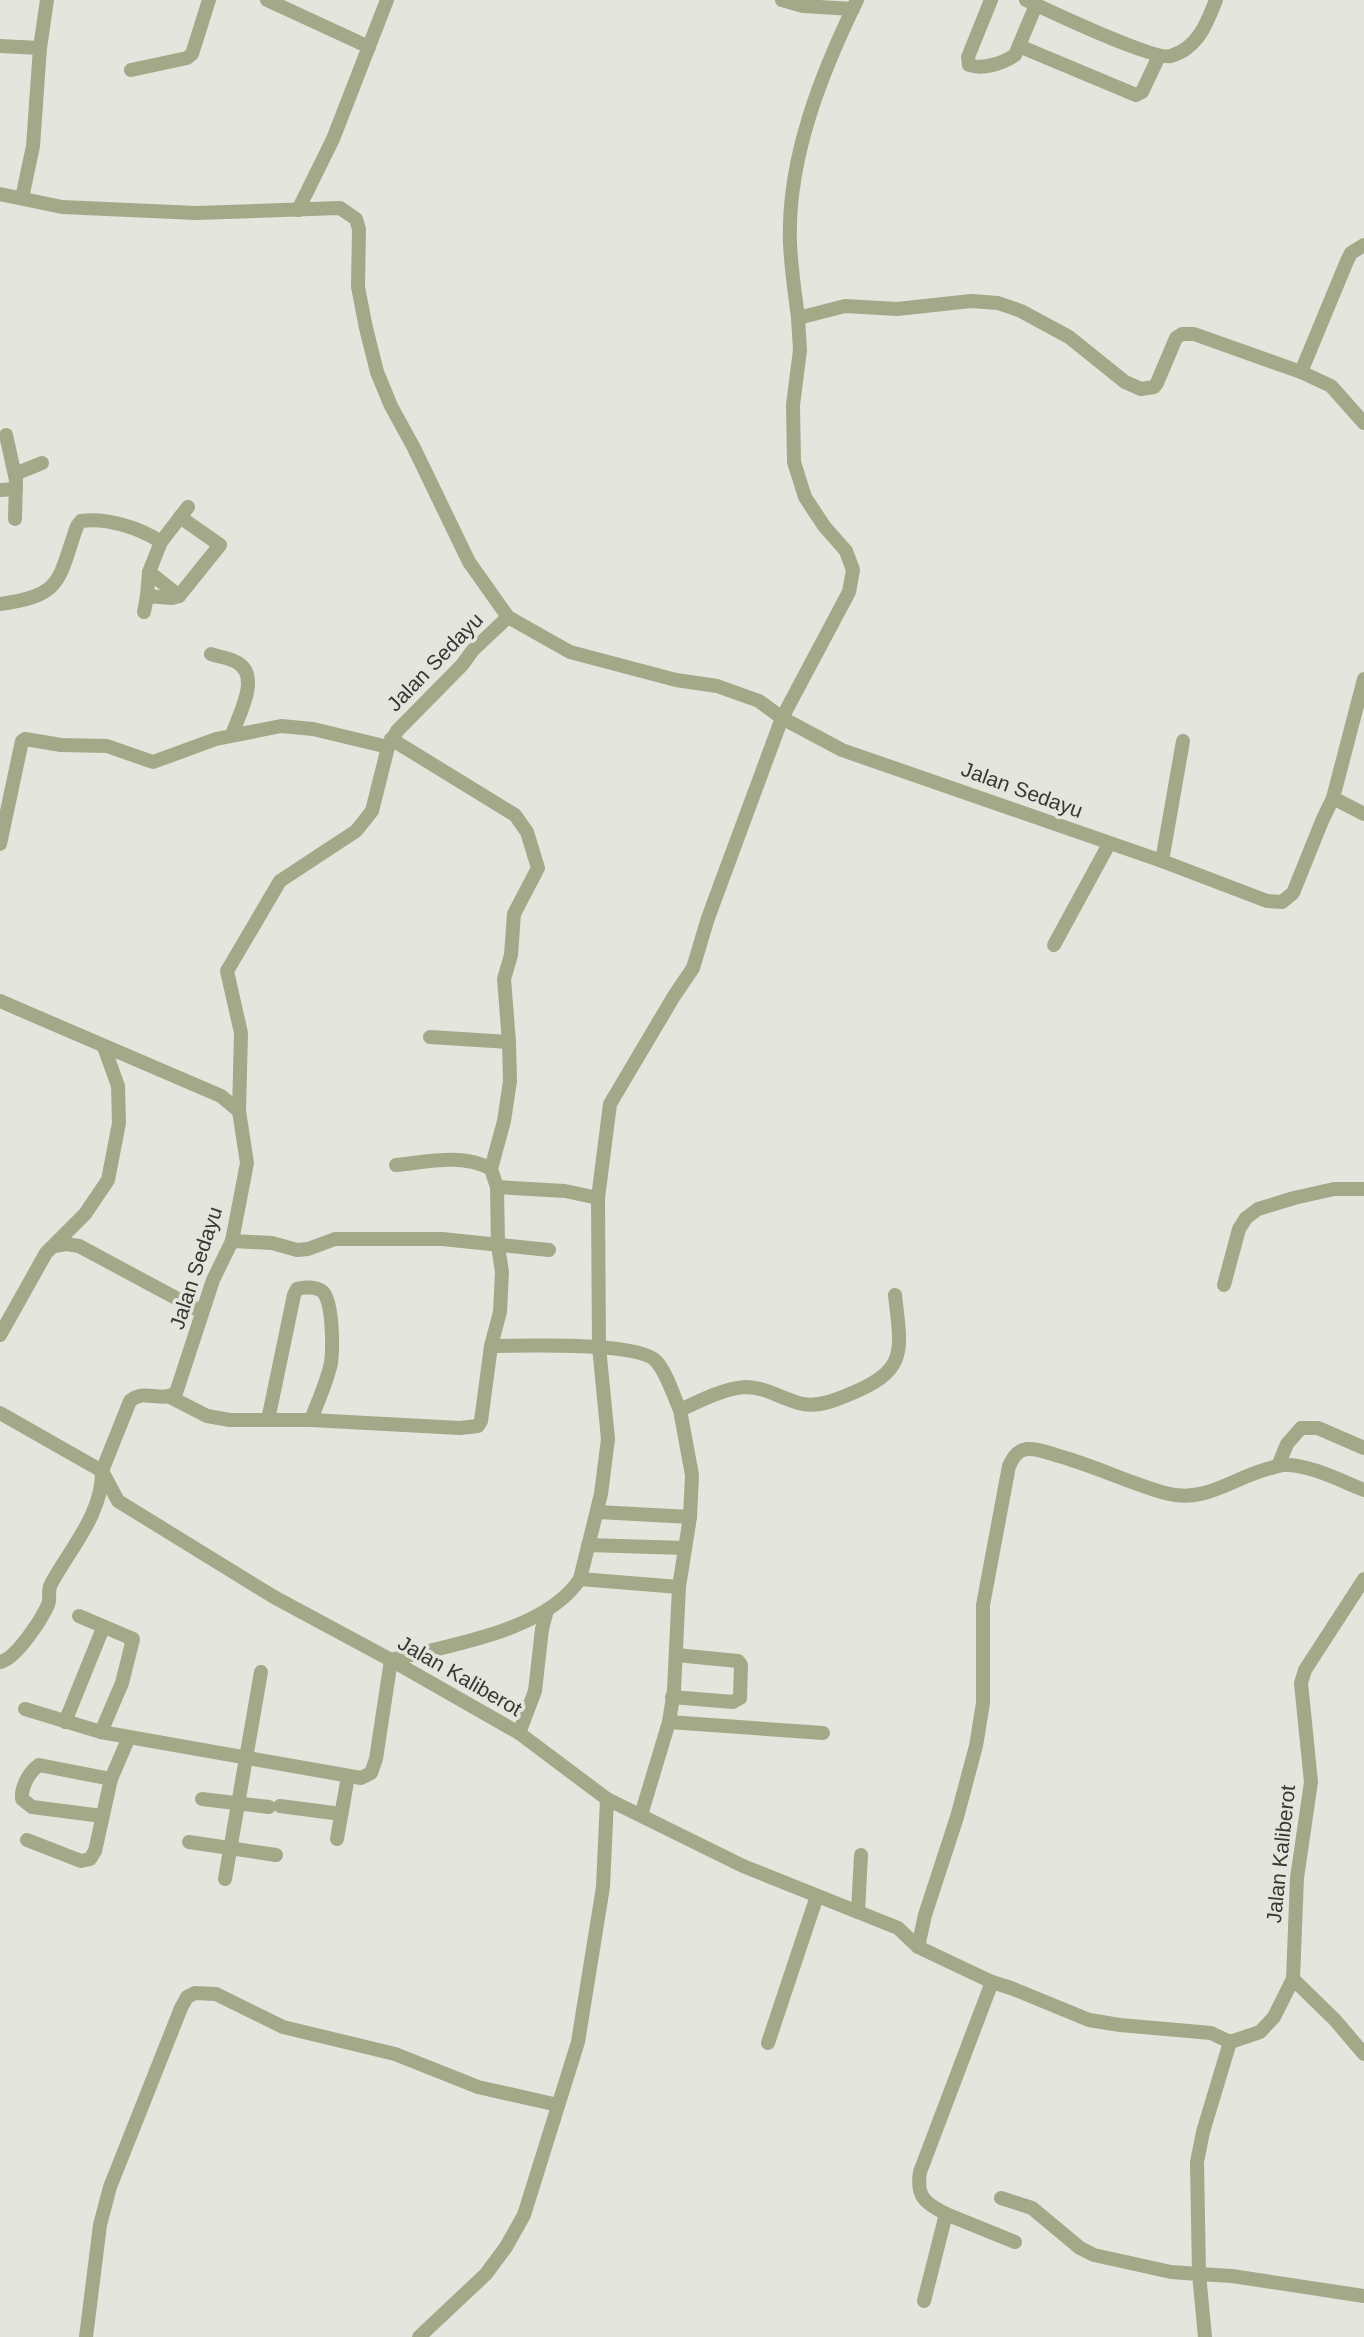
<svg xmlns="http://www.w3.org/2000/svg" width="1364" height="2337" font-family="Helvetica,sans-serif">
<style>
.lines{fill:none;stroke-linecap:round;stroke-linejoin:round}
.minor{stroke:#a3a988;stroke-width:14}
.labels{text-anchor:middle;stroke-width:7;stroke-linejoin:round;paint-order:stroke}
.street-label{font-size:21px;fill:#373835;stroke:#e4e5dd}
</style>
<rect width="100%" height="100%" fill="#e4e5dd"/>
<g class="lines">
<g class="minor">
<polyline points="267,0 369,47"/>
<polyline points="782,0 803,6 853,9"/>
<path d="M857 0C821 74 787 159 790 243 791 268 795 293 798 318L845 306 897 309 971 301 998 303 1021 311 1069 337 1125 382 1141 389 1154 387 1157 383 1176 338 1182 334H1194L1301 372 1331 386 1364 423"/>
<path d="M991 0 968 57 969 65C983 70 1003 63 1015 55L1036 5"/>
<path d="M1026 0C1047 10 1155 61 1171 56 1198 48 1207 23 1216 0"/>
<polyline points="0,46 40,48"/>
<polyline points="1019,46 1136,95 1142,92 1159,56"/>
<polyline points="131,70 187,58 192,54 209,0"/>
<polyline points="0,194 62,207 196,213 340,208 356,219 359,229 358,287 366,328 377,372 391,406 414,448 469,562 508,617 570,652 676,680 717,686 759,701 782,718 842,750 1162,861 1267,901 1282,902 1293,893 1322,821 1333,798 1364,679"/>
<polyline points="22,198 33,146 40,48 47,0"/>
<polyline points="298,210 333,139 387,0"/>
<polyline points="1301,372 1347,261 1351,253 1364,245"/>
<polyline points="6,435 16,480 15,519"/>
<polyline points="15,474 42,463"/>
<polyline points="0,490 16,489"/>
<polyline points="149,572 179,596"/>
<polyline points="147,596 149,572 161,542"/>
<path d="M0 604C63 596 58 580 77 526L81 521C106 517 140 528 161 542L188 507"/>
<polyline points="144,612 147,596 172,598 179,596 220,545 180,517"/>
<path d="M211 654C219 657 231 658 238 663 261 677 238 716 232 735"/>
<polyline points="391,739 515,815 527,832 538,868 514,914 511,955 504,979 509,1042 510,1081 504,1121 491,1169 497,1187"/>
<polyline points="1333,798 1364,814"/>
<polyline points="0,844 22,741 25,739 61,745 107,746 153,762 216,739 281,726 313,729 388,747"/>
<polyline points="1162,861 1183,741"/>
<polyline points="1054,945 1109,844"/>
<polyline points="0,1001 221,1096 239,1111"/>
<polyline points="430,1037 509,1042"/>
<path d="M396 1165C427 1162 463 1153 491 1169"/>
<polyline points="232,1241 272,1243 297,1250 308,1249 335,1239 442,1239 549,1250"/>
<polyline points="55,1246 66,1244 79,1246 202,1312"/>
<polyline points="1224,1285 1239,1229 1246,1218 1258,1209 1294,1198 1334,1189 1364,1189"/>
<polyline points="0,1335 46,1253 85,1214 108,1180 119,1123 118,1086 104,1047"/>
<path d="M491 1346C522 1346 638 1341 656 1361 667 1373 673 1395 680 1410"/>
<polyline points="170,1397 207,1416 230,1420 311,1420 460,1428 478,1426 481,1421 491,1346 500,1312 502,1272 498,1246 497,1187 565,1191 598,1198"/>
<polyline points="0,1413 102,1471 118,1501 274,1597 391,1660 519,1733 607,1799 743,1866 898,1928 918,1947 992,1982 1011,1988 1089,2020 1120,2025 1211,2033 1230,2042 1260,2032 1274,2017 1293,1979 1297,1878 1311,1782 1301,1683 1305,1670 1364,1579"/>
<path d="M268 1420 294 1295 297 1289C303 1287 317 1286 323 1292 333 1303 333 1348 331 1363 327 1382 318 1401 311 1420"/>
<polyline points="1278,1466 1287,1444 1301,1428 1318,1428 1364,1448"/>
<polyline points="598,1512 690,1517"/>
<polyline points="588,1545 685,1548"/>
<polyline points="580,1579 679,1587"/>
<polyline points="79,1616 133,1639 122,1683 101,1732"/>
<path d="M0 1662C16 1659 41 1620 48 1605 51 1598 47 1591 51 1584 70 1549 103 1513 102 1471L130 1401C144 1388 160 1403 176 1393L213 1280 232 1241 247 1163 239 1111 241 1033 227 971 280 881 356 831 372 811 388 747 397 731 462 665 473 650 508 617"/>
<polyline points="672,1697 733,1702 740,1698 741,1665 738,1661 676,1655"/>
<path d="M25 1709 101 1732 361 1778 371 1773 376 1759 391 1660C448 1645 545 1632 580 1579L601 1494 608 1439 599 1347 598 1198 610 1104 674 996 693 968 708 918 782 718 849 592 853 570 846 551 824 526 805 497 794 462 793 405 800 350 798 318"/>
<polyline points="65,1722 103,1628"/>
<polyline points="669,1722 823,1733"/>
<polyline points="519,1733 535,1691 542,1629 547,1610"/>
<polyline points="202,1799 269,1807"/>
<polyline points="280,1806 341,1814"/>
<path d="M641 1815 669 1722 674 1690 679 1587 690 1517 692 1475 680 1410C700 1401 724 1388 746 1387 766 1387 784 1400 803 1404 819 1407 836 1400 850 1394 909 1370 901 1350 895 1295"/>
<path d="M102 1816 32 1807 22 1799C21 1787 29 1772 39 1765L111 1779"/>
<polyline points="337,1839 348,1776"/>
<polyline points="27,1840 81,1861 90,1859 95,1851 111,1779 129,1737"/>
<polyline points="189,1842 276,1855"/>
<polyline points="225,1879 261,1672"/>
<polyline points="858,1912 861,1855"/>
<path d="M918 1947 925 1915 957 1817 976 1746 983 1703V1605L1009 1466C1013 1458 1017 1450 1027 1449 1037 1448 1049 1453 1059 1456 1095 1466 1129 1483 1165 1493 1204 1504 1231 1479 1267 1469 1273 1468 1281 1464 1288 1465 1313 1466 1341 1481 1364 1490"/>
<polyline points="1293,1979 1335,2020 1364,2054"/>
<polyline points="1230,2042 1203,2132 1197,2162 1199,2274 1232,2276 1364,2296"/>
<polyline points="768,2043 817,1896"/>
<polyline points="1001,2198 1032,2208 1080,2248 1094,2255 1171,2272 1199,2274 1205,2337"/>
<polyline points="946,2214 1015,2242"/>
<path d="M924 2301 946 2214C925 2203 916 2197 920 2172L992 1982"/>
<polyline points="86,2337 100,2225 110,2187 181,2008 187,1997 195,1993 216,1994 283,2027 395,2054 478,2087 558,2105"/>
<polyline points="419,2337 486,2274 506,2247 524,2215 578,2042 603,1887 607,1799"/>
</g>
</g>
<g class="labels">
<g class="street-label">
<text transform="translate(435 662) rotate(-46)" y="7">Jalan Sedayu</text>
<text transform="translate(1022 790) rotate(20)" y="7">Jalan Sedayu</text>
<text transform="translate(196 1268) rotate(-72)" y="7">Jalan Sedayu</text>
<text transform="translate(460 1676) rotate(30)" y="7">Jalan Kaliberot</text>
<text transform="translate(1281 1854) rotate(-84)" y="7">Jalan Kaliberot</text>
</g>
</g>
</svg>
